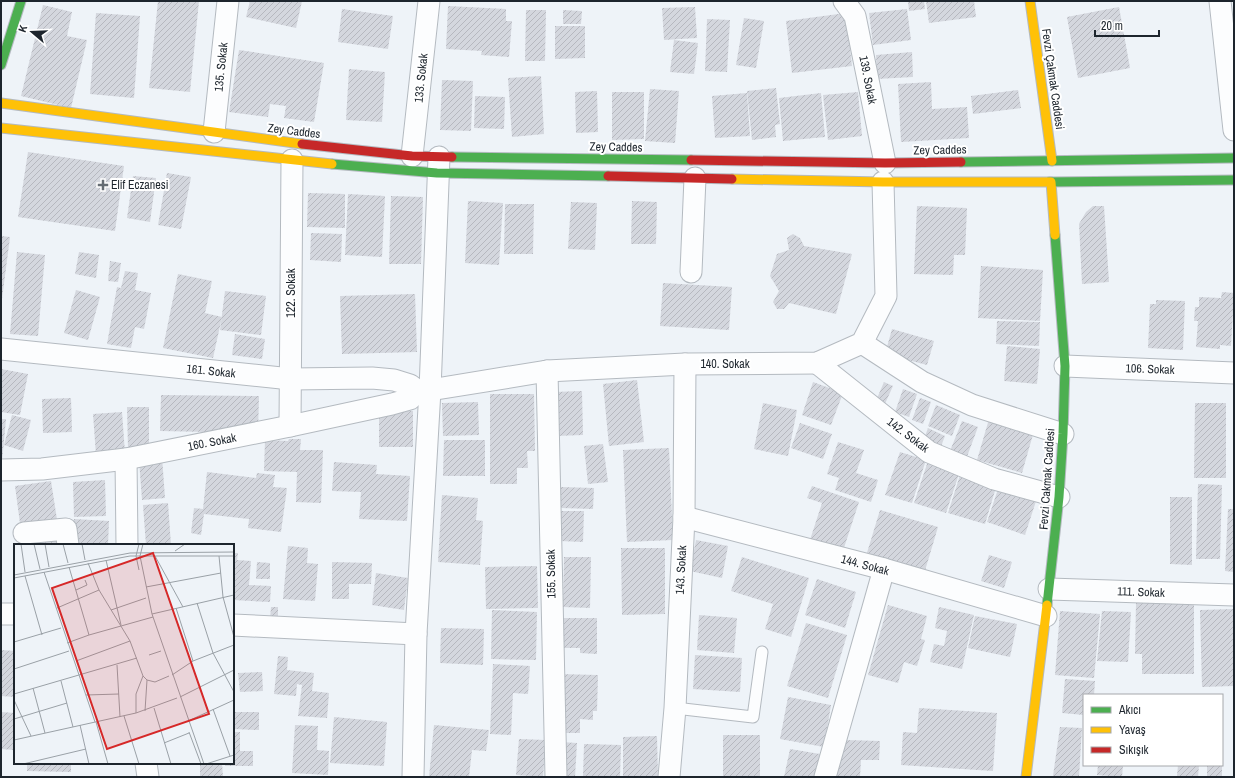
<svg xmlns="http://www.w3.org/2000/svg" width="1235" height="778" font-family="'Archivo Narrow',sans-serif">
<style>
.building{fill:url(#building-hatch)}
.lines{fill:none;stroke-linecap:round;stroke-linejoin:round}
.lane-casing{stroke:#b4bac0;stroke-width:13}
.street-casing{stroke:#b4bac0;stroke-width:23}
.fast-casing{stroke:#b4bac0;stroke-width:11}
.slow-casing{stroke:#b4bac0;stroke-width:11}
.jam-casing{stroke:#b4bac0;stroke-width:11}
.lane{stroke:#fcfdfe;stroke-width:11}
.street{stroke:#fcfdfe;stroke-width:21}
.fast{stroke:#4caf50;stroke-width:9}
.slow{stroke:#ffc107;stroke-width:9}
.jam{stroke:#c62828;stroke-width:9}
.poi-dot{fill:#666d74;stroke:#fff;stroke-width:1.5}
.labels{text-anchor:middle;stroke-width:4;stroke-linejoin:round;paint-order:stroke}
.street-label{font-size:12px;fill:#1d252d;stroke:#fff}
.poi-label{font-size:12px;fill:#1d252d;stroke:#fff;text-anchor:start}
.inset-road{fill:none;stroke:#9aa1a7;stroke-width:1}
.view{fill:#d62828;fill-opacity:0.15;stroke:#d62828;stroke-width:2}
.inset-edge{fill:none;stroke:#1d252d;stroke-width:2}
</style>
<defs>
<pattern id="building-hatch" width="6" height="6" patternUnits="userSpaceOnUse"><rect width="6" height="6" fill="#d4d7de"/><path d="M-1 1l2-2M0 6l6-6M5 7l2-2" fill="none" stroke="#b6b8bf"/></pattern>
</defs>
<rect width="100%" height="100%" fill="#eef3f8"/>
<g class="building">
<polygon points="158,1 199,1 190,92 149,88"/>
<polygon points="250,1 302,1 296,28 246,17"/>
<polygon points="908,1 924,1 925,9 909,11"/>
<polygon points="926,1 974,1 976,17 929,23"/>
<polygon points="43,5 72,12 67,36 87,40 71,108 21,96"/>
<polygon points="448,6 506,9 506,21 512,21 509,57 481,55 482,51 446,49"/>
<polygon points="695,7 697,38 664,40 662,8"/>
<polygon points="1119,7 1130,68 1078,78 1067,17"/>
<polygon points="342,9 393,16 388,49 338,42"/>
<polygon points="907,9 911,40 873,45 869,13"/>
<polygon points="526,10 546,10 545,61 525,61"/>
<polygon points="563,10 582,11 581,24 563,24"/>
<polygon points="96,13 140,16 134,98 90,94"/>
<polygon points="846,13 852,66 792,73 786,21"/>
<polygon points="744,18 764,21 756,68 736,65"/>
<polygon points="707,19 730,20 727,72 705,71"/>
<polygon points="555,26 585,26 585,58 555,59"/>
<polygon points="674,40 698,43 694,74 670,72"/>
<polygon points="239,50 324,63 314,122 284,118 286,106 270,104 268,117 229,112"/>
<polygon points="912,52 913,77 877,79 876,55"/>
<polygon points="349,69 385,72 382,122 346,120"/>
<polygon points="541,76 544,134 512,137 508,78"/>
<polygon points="442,80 473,81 471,131 440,130"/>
<polygon points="931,82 932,109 967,107 969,138 901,142 898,84"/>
<polygon points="776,88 780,124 775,125 776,137 752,140 747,91"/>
<polygon points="650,89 679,91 675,143 645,141"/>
<polygon points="1018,90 1021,108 973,114 971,96"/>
<polygon points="597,91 598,132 576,133 575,92"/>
<polygon points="612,92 644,92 644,139 612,140"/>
<polygon points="858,92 862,136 828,140 823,95"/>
<polygon points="747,93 750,136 715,138 712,96"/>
<polygon points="821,93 825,137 783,141 779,98"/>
<polygon points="475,96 505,97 504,129 474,128"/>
<polygon points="28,152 124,166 115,231 18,217"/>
<polygon points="167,173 191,177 181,229 158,225"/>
<polygon points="133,176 156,178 150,222 127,218"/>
<polygon points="308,193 345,194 345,228 307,227"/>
<polygon points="348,194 385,196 382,257 345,255"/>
<polygon points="391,196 423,197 421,264 389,264"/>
<polygon points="468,201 503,203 499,265 465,263"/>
<polygon points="632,201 657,202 656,244 631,244"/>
<polygon points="571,202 597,203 595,250 568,249"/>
<polygon points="505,204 534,204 533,254 504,254"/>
<polygon points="917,206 967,208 965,255 954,255 953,275 914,274"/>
<polygon points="1093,206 1104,206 1109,282 1082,284 1079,224 1086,212"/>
<polygon points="311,233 342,234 341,262 310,260"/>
<polygon points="793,234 800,238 804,246 852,254 836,314 789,303 784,309 777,309 773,302 779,291 770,276 777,254 789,250 787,238"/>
<polygon points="1,236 10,237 2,299 1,299"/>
<polygon points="17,252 45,255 38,336 10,334"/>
<polygon points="79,252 99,255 96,278 75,274"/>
<polygon points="110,261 121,263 118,282 108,281"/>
<polygon points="981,266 1043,270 1040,321 978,318"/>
<polygon points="125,271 138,273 135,290 151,293 144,329 135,327 131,348 107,344 117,287 121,288"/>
<polygon points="178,274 212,281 205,313 222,317 213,358 163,348"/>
<polygon points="663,283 732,287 729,330 660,326"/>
<polygon points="76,290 100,297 88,340 64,333"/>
<polygon points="225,291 266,296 261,335 220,330"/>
<polygon points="1222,292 1234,293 1231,346 1220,345 1220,349 1196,347 1198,321 1194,321 1195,307 1199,307 1199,297 1221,298"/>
<polygon points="415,294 417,352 342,354 340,296"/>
<polygon points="1156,300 1185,301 1183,350 1148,348 1150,304 1156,304"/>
<polygon points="997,321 1040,322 1039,346 996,344"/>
<polygon points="892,329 934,341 927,365 885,354"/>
<polygon points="235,334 265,339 262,359 232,355"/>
<polygon points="1007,346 1040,349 1037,384 1004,381"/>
<polygon points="1,369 28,374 20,415 1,412"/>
<polygon points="637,380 644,442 609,446 603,384"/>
<polygon points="813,382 843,393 831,425 802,415"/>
<polygon points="884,382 893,386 884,406 875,403"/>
<polygon points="903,389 917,394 909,417 895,412"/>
<polygon points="582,391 583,435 556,436 554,392"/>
<polygon points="490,394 534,394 535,451 527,451 528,468 517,468 517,484 490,484"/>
<polygon points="161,395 259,396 258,433 160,431"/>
<polygon points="71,398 72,432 43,433 42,399"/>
<polygon points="920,398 931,402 923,424 912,420"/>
<polygon points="478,402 479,435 443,436 442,403"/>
<polygon points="763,403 797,410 788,456 754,449"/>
<polygon points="1195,403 1226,403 1226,478 1194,478"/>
<polygon points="936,405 960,415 952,436 928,426"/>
<polygon points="127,407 149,407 149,449 128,449"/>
<rect x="379" y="411" width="34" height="36"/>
<polygon points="122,412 125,453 96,455 93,414"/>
<polygon points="12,415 31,420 23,451 4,445"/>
<polygon points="1,419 6,419 2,462 1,462"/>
<polygon points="989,419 1034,431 1022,473 977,460"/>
<polygon points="962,421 978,427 965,462 948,456"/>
<polygon points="800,423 832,434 823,459 791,448"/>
<polygon points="928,428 945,436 940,449 923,442"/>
<polygon points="289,439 301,439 300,450 323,450 321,503 296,502 297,472 264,471 265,440 288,441"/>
<polygon points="444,440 485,440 485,476 443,476"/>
<polygon points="838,442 864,450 856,473 878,480 871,502 835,490 839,478 827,474"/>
<polygon points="603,444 608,482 588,484 584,446"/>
<polygon points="669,448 673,540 627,542 623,450"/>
<polygon points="900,452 926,460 912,503 885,495"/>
<polygon points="162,457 165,498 142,500 139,460"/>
<polygon points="928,461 960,471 946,513 914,503"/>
<polygon points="334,462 377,465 376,474 410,476 407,521 359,519 361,492 332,491"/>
<polygon points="207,472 256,478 257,473 275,475 273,487 287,488 281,532 248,528 249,519 204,514 201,535 191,533 194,508 203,509"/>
<polygon points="961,472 997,484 985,524 948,513"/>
<polygon points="105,480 106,516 74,517 73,482"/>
<polygon points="51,481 58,526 21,531 15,486"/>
<polygon points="1000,483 1038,495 1025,535 987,522"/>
<polygon points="1198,484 1222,485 1220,559 1196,559"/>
<polygon points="812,486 859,502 842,554 809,543 822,503 807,498"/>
<polygon points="561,487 594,488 593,509 561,508"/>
<polygon points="442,495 478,498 476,520 483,521 480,565 438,562"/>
<polygon points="1170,497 1192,497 1192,565 1170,564"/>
<polygon points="168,503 171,545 146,545 143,505"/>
<polygon points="1228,509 1234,509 1234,572 1225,571"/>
<polygon points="880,510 938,527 924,574 866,556"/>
<polygon points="561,511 584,511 583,542 559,541"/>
<polygon points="74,519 109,521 108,545 73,545"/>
<polygon points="56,538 57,545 19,545 19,540"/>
<polygon points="696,540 728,546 722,578 690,571"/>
<polygon points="288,546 308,548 307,563 318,564 315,601 283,599"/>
<polygon points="621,548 665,548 665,614 622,615"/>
<polygon points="233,553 238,553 237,560 251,561 249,585 271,586 270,602 233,600"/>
<polygon points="989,555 1012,562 1004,588 981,581"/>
<polygon points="564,557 591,557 590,608 563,607"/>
<polygon points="742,557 809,578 791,637 765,629 773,604 731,591"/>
<polygon points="257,562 270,563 270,579 256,579"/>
<polygon points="332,562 372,563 371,584 349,584 349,599 332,599"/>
<polygon points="537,566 538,608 486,609 485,567"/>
<polygon points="376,573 408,578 404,610 372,605"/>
<polygon points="817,579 856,592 845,628 805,615"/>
<polygon points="1136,603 1194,603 1194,674 1142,674 1142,654 1135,654"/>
<polygon points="888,605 927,616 921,639 925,640 917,666 904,662 898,683 868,675"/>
<polygon points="271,607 278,607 278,619 270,619"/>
<polygon points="939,607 974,615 962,669 930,662 934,644 944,646 947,631 935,628"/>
<polygon points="1234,609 1234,686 1202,687 1200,610"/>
<polygon points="492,610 537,612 536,660 491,659"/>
<polygon points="1060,611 1100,614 1094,678 1055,675"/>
<polygon points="1102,611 1131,612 1128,662 1097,661"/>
<polygon points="699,615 737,618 734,653 697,650"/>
<polygon points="975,616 1017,624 1010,657 968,648"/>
<polygon points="562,618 597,618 597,654 580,653 580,648 562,648"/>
<polygon points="806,623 847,635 828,698 787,686"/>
<polygon points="441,628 484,629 483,665 440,663"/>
<polygon points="1,650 15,651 15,697 1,696"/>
<polygon points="695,655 742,658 740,692 693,689"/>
<polygon points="278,656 288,657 287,670 314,673 312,691 329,693 327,718 298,716 302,685 297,684 296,696 274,694"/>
<polygon points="493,664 530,666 528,694 513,693 511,735 490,734"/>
<polygon points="262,672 263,691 240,692 238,673"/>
<polygon points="558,674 598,675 597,711 593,711 593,720 580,719 580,733 557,733"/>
<polygon points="1065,679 1095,681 1094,695 1084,695 1084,715 1062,713"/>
<polygon points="788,697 831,705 824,747 780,739"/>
<polygon points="919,708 997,713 993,771 901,765 903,732 917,733"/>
<polygon points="1,712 15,713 14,750 1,749"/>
<polygon points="233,712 259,712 259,730 233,729"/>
<polygon points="334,717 387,722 384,766 330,763"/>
<polygon points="295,725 318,726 317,750 329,751 328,775 292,773"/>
<polygon points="434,725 489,730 486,751 472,750 469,777 429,777"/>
<polygon points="1060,727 1082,728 1079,777 1053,776"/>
<polygon points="233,732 240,732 240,751 253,751 253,766 225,766 225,763 233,763"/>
<rect x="723" y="735" width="37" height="42"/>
<polygon points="657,736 658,777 623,777 623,737"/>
<polygon points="519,739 546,740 543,777 516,775"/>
<polygon points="846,740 880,741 879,760 861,760 860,777 836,777"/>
<polygon points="561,742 577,743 575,777 559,777"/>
<polygon points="584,744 621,745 620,777 583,777"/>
<polygon points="790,749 820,754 816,777 784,777"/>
<polygon points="27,763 71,763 71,772 27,771"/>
<polygon points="200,763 222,763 223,777 200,777"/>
<polygon points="1098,765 1123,765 1122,777 1097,775"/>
<polygon points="1178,765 1199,765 1198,777 1177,776"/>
<rect x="1207" y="765" width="15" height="12"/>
</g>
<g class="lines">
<defs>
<polyline id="lane" points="675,708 753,717 762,652"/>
<g id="street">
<polyline points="844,1 855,16 885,163"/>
<polyline points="1220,1 1234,130"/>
<polyline points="214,132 228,1"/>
<polyline points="412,156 429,1"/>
<polyline points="691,272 695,178"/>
<polyline points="862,343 922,382 972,405 1063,434"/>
<polyline points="1,349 291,379 372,378 394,380 410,385 418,391"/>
<polyline points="817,363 929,452 994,479 1059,497"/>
<polyline points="1065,366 1234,373"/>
<polyline points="547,371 556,777"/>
<polyline points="418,391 430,390 547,371 685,364 817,363 862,343 886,296 883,182"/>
<polyline points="290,426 292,160"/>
<polyline points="126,459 127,545"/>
<polyline points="1,470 42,469 126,459 290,426 392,404 410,399 418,391"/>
<polyline points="684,517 884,569 1046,616"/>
<polyline points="24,533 66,529 68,545"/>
<polyline points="1049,589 1234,595"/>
<polyline points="1,614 15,614"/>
<polyline points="233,625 416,634 430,390 439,157"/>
<polyline points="146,763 148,777"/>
<polyline points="413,777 416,634"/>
<polyline points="669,777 675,708 684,517 685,364"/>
<polyline points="825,777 884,569"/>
</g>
<g id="fast">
<polyline points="1,65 21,1"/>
<polyline points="452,157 691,160"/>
<polyline points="961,162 1234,158"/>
<polyline points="332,164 437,173 608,176"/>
<polyline points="1049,182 1234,180"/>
<polyline points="1047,605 1059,497 1063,434 1065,366 1055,235"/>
</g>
<g id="slow">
<polyline points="1030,1 1052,161"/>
<polyline points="1,103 302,144"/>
<polyline points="1,128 332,164"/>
<polyline points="732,179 883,182 1049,182"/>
<polyline points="1051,182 1055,235"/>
<polyline points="1026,777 1047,605"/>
</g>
<g id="jam">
<polyline points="302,144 412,156 452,157"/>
<polyline points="691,160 885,163 961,162"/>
<polyline points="608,176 732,179"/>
</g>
</defs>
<use href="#lane" class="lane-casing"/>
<use href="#street" class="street-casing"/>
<use href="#fast" class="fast-casing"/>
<use href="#slow" class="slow-casing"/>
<use href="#jam" class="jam-casing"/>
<use href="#lane" class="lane"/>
<use href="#street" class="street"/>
<use href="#fast" class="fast"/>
<use href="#slow" class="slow"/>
<use href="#jam" class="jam"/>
</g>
<path class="poi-dot" d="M101 179h4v4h4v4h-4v4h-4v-4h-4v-4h4z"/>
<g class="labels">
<g class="street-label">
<text transform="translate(221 67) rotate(-84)" y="4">135. Sokak</text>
<text transform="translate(421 78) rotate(-84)" y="4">133. Sokak</text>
<text transform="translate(1053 79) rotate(82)" y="4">Fevzi Çakmak Caddesi</text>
<text transform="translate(868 80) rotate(79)" y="4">139. Sokak</text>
<text transform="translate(294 131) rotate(7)" y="4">Zey Caddes</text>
<text transform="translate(616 147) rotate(1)" y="4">Zey Caddes</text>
<text transform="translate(940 150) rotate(-1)" y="4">Zey Caddes</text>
<text transform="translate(291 293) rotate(-90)" y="4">122. Sokak</text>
<text x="725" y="368">140. Sokak</text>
<text transform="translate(1150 369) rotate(2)" y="4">106. Sokak</text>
<text transform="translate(211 371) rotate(6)" y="4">161. Sokak</text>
<text transform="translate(908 435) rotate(37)" y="4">142. Sokak</text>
<text transform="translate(212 442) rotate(-11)" y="4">160. Sokak</text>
<text transform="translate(1047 479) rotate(-86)" y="4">Fevzi Cakmak Caddesi</text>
<text transform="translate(865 565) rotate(15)" y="4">144. Sokak</text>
<text transform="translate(681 570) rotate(-87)" y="4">143. Sokak</text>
<text transform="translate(551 574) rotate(-91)" y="4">155. Sokak</text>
<text transform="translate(1141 592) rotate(2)" y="4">111. Sokak</text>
</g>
<g class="poi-label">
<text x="111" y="189">Elif Eczanesi</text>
</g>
</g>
<g transform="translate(14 544)">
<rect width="220" height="220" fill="#eef3f8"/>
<path class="inset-road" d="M7 0 11 28M20 0 26 25M31 0 35 23M49 0 54 19M68 0 71 16M125 0 122 12 125 26M129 0 126 12 138 70 190 220M161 7 171 0M141 12 169 63M205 12 209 53 220 93M92 16 107 81M74 19 85 46 116 97 129 132 133 136 141 138 155 132M55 23 75 91 139 73M30 28 81 178M0 31 116 9 220 8M11 32 28 91M0 34 116 12H220M132 43 207 29M62 46 73 41 71 36M183 59 199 109 220 148M43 64 85 46M162 64 179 117M97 66 132 54M138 70 220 51M0 98 47 84M53 99 75 91M135 111 147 107M62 117 116 97M103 121 106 173M0 125 55 107M158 131 179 117 220 101M47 137 59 183M19 144 31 189M0 150 123 114M72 151 105 150M166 153 220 126M0 156 17 192M140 164 157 220M199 165 216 212M131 167 133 136M122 169V150L129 132M110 172 125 220M0 175 53 159M174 177 220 156M82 178 94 220M66 181 75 220M175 188 187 220M0 196 122 169 163 154M150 199 175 189M9 220 72 205M192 220 220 211"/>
<path class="view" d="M139 9 195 170 93 205 38 44Z"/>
<rect width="220" height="220" class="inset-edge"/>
</g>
<rect width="1235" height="778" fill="none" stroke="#1d252d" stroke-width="4"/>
<rect x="1083" y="694" width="140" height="72" fill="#ffffff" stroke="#a5a8ab"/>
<rect x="1091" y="707" width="20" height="6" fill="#4caf50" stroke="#a5a8ab"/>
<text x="1119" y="714" font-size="12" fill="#1d252d">Akıcı</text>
<rect x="1091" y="727" width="20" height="6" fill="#ffc107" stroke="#a5a8ab"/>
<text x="1119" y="734" font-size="12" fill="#1d252d">Yavaş</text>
<rect x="1091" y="747" width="20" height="6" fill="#c62828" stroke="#a5a8ab"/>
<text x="1119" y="754" font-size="12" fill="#1d252d">Sıkışık</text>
<g transform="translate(32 32) rotate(289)" stroke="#ffffff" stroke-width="3" paint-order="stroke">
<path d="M0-3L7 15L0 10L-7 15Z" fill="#1d252d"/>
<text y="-6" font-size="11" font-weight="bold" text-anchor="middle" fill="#1d252d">K</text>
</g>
<path d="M1095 30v6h64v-6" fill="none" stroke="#1d252d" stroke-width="2"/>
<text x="1101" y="30" font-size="12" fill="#1d252d" stroke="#ffffff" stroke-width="3" paint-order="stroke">20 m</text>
</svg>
